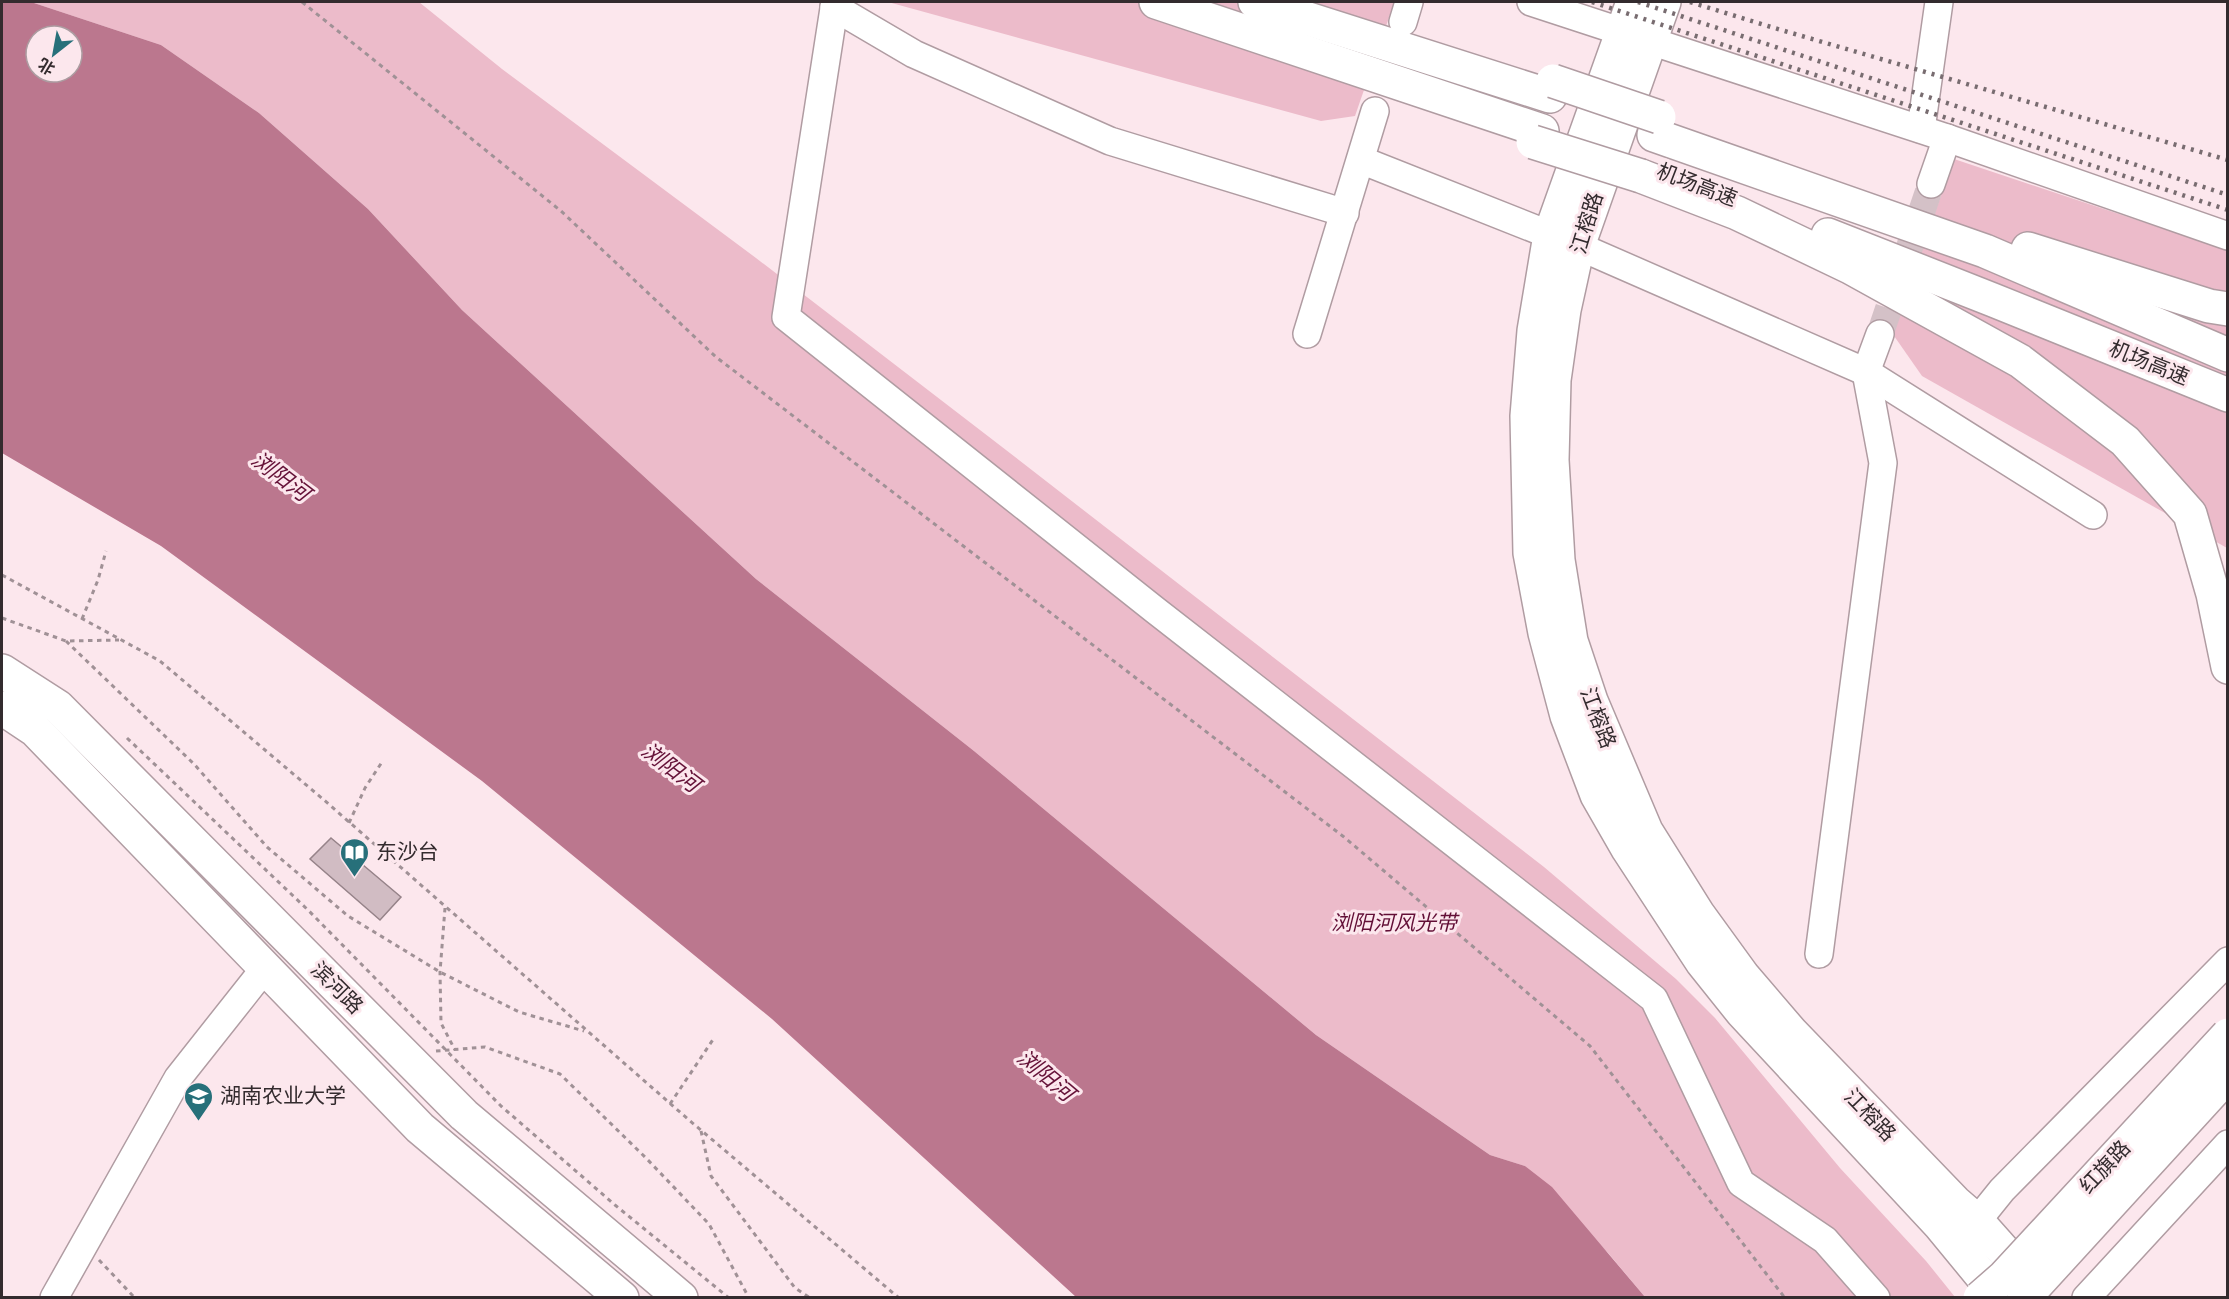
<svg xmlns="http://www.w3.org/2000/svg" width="2229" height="1299" font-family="Merriweather,'Noto Sans SC',serif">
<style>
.green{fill:#ecbbca}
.water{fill:#bb778e;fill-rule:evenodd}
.building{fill:#d1bcc3;stroke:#968389;stroke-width:1.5}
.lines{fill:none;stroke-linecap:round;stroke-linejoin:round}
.minor-tunnel{stroke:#d4c1c7;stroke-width:27;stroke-dasharray:27 14;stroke-linecap:butt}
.minor-casing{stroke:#b09ca2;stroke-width:30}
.major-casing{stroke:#b09ca2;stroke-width:36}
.highway-casing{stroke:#b09ca2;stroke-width:36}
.path{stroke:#a09196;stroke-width:3;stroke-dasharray:4.5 4.5;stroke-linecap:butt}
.minor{stroke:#fff;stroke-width:27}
.major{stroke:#fff;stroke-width:33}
.highway{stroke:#fff;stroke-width:33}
.rail{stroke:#786c70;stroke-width:4.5;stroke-dasharray:3 6;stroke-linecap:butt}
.major-bridge-casing{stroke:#b09ca2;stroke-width:36;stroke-linecap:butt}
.highway-bridge-casing{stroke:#b09ca2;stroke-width:36;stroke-linecap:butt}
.major-bridge{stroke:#fff;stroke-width:33}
.highway-bridge{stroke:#fff;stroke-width:33}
.labels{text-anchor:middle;stroke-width:6;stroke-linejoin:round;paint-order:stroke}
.street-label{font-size:21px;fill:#332b2e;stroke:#fce7ed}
.poi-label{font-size:21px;fill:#332b2e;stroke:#fce7ed;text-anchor:start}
.park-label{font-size:21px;font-style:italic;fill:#620e36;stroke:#fce7ed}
.water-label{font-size:22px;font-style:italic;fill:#651238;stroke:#fce7ed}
</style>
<rect width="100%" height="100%" fill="#fce7ed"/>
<g class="green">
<polygon points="31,2 419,2 502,69 756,258 993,440 1544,867 1676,979 1715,1018 1840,1168 1926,1261 1955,1297 1645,1297 1609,1254 1525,1166 1490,1155 1316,1035 974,751 756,579 462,310 368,209 259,113 161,45"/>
<polygon points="888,2 1393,2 1394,3 1355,116 1321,121"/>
<polygon points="1954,159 2227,250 2227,548 1922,376 1892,333"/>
</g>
<path class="water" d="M2 2H31L161 45 259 113 368 209 462 310 756 579 974 751 1316 1035 1490 1155 1525 1166 1552 1187 1645 1297H1076L772 1019 482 781 161 546 2 453ZM36 36H72V72H36Z"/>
<polygon class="building" points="331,838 401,897 380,920 310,859"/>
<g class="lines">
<polyline class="minor-tunnel" points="1880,334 1931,184"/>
<defs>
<g id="minor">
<polyline points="835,2 786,317 1155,610 1654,999 1741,1183 1825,1240 1876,1298"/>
<polyline points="1531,2 1947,138 2228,236"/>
<polyline points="834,7 914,54 1110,141 1345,213"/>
<polyline points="1403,22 1409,2"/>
<polyline points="1921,129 1939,2"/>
<polyline points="1361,160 1578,246 1866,372 2093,515"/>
<polyline points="1931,184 1947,138"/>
<polyline points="1307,334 1375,111"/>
<polyline points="1819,954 1883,463 1866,372 1880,334"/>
<polyline points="1972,1239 1977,1221 2002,1190 2228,961"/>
<polyline points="54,1298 178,1078 265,968"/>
<polyline points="2086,1298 2228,1144"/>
</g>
<g id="major">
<polyline points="1633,2 1550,235 1534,331 1527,416 1530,553 1545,633 1567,716 1597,795 1628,849 1702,962 1742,1012 1940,1225 2000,1298"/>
<polyline points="1664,2 1578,246 1564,310 1554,380 1552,460 1558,560 1571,641 1591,701 1646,831 1698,914 1743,976 1791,1032 1955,1202 1977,1221 2034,1285"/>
<polyline points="2,671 58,707 464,1115 681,1298"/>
<polyline points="2,708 35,730 420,1128 622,1298"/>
</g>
<g id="highway">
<polyline points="1156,2 1542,131"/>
<polyline points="1255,2 1550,96"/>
<polyline points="1654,135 1985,251 2228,355"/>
<polyline points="1641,176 1737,213 1850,267 2020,361 2125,441 2190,514 2213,594 2228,667"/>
<polyline points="1828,235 1993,300 2228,395"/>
<polyline points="2028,249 2209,306 2228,309"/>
</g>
</defs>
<use href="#minor" class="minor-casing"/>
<use href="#major" class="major-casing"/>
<use href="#highway" class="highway-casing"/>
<g class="path">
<polyline points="302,2 561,211 716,357 1344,837 1590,1046 1785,1298"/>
<polyline points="2,575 160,661 324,800 689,1120 899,1298"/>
<polyline points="2,618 66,641 119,640"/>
<polyline points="82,619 98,580 106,551"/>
<polyline points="66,641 194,764 267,847 348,916 440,972 519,1012 584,1031"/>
<polyline points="127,738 308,910 501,1106 615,1205 729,1298"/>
<polyline points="349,823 365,788 382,762"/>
<polyline points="445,908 440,972 441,1023 455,1050"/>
<polyline points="436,1051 485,1047 560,1074 646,1158 709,1224 749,1298"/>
<polyline points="670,1104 714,1038"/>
<polyline points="701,1131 711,1176 795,1288 810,1298"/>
<polyline points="99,1260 135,1298"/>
</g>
<use href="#minor" class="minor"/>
<use href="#major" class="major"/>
<use href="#highway" class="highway"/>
<g class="rail">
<polyline points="1592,2 2228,210"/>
<polyline points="1638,2 2228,195"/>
<polyline points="1690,2 1771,27 2228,160"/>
</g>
<defs>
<g id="major-bridge">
<polyline points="1980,1298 2004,1277 2228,1035"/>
<polyline points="2024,1298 2228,1075"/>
</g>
<g id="highway-bridge">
<polyline points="1553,81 1659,117"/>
<polyline points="1533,142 1641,176"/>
</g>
</defs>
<use href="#major-bridge" class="major-bridge-casing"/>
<use href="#highway-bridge" class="highway-bridge-casing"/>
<use href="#major-bridge" class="major-bridge"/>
<use href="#highway-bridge" class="highway-bridge"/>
</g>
<defs>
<symbol id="library-pin" viewBox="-11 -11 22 30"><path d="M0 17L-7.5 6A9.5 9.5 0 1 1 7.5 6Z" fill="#27707a" stroke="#fce7ed"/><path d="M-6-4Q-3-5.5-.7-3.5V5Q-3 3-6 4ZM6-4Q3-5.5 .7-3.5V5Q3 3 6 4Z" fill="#fff"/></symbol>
<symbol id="university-pin" viewBox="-11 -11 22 30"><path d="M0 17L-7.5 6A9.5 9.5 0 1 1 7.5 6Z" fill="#27707a" stroke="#fce7ed"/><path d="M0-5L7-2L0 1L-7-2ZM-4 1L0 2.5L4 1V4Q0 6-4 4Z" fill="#fff"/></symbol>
</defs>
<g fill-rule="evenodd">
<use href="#library-pin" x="338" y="836" width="33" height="45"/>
<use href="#university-pin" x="182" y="1080" width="33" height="45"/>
</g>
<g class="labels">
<g class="street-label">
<text transform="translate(1697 185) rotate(21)" y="7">机场高速</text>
<text transform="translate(1587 223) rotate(-73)" y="7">江榕路</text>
<text transform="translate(2149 363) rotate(22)" y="7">机场高速</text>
<text transform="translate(1598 718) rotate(69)" y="7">江榕路</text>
<text transform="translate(337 988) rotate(45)" y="7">滨河路</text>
<text transform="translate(1870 1115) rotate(46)" y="7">江榕路</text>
<text transform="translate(2105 1167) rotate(-47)" y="7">红旗路</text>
</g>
<g class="poi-label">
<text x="376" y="859">东沙台</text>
<text x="220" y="1103">湖南农业大学</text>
</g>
<g class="park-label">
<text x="1394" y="930">浏阳河风光带</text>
</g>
<g class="water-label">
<text transform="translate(281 476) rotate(37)" y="8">浏阳河</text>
<text transform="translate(671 767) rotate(37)" y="8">浏阳河</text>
<text transform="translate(1046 1075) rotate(40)" y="8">浏阳河</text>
</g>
</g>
<rect width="2229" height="1299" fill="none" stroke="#332b2e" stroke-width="6"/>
<g transform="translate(54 54) rotate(211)"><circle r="28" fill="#fce7ed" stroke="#ac9ca1" stroke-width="1.5"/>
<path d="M0-4.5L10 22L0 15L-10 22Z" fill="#27707a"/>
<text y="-9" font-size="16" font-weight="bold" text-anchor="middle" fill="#332b2e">北</text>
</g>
</svg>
